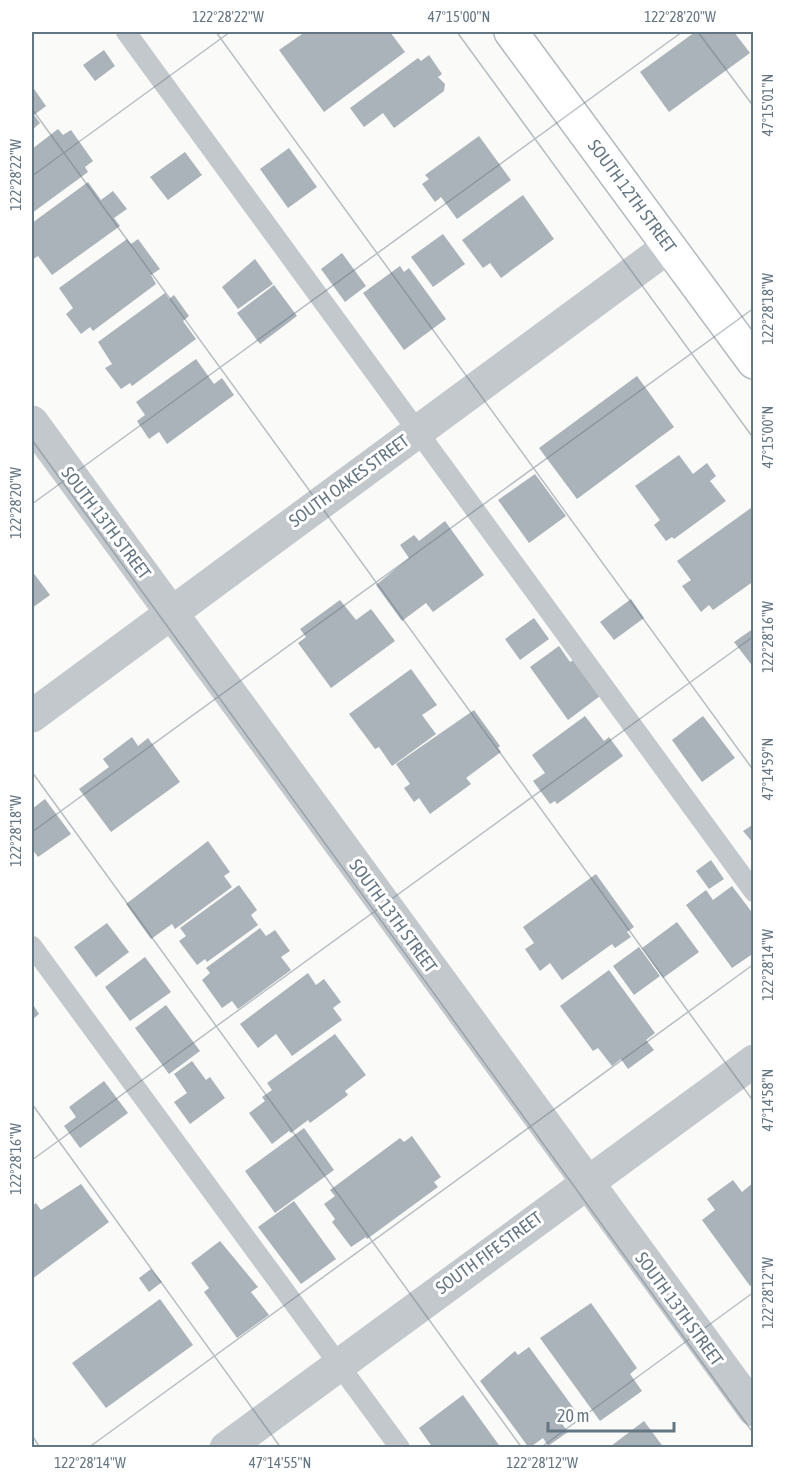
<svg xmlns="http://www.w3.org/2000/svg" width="785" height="1479" font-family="'Asap Condensed',sans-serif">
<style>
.building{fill:#aab3b9}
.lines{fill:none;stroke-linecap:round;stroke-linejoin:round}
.secondary-casing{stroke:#b3babf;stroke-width:36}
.service{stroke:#c3c8cc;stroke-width:20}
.minor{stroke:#c3c8cc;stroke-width:33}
.secondary{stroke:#fff;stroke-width:33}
.ticks{fill:none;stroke:#657683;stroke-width:1.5;stroke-opacity:0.45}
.labels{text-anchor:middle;stroke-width:6;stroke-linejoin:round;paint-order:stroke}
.street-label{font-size:18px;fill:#657683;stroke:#fff}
.neatline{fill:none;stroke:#657683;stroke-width:2}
.ticks-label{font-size:15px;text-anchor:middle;fill:#657683}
</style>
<rect width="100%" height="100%" fill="#fafaf8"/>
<g class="building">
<polygon points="305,32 390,32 405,52 324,112 279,50"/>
<polygon points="695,32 734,32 750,53 669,112 640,72"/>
<polygon points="104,50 115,66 95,81 83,65"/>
<polygon points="429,55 442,74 438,77 445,84 444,91 394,128 383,113 364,127 350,108 418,58 421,61"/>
<polygon points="32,86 46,106 34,115 40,123 32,130"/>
<polygon points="58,129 63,135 71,130 93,161 85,167 88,172 32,213 32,149"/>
<polygon points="479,136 511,180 457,219 441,197 435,202 422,184 429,179 425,175"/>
<polygon points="289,148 317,187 288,208 260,169"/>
<polygon points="185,152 202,175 168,200 150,177"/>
<polygon points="88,182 101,200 113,191 127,209 114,218 120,226 52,275 38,256 32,260 32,223"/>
<polygon points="523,195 554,239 501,278 490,263 483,268 462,240"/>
<polygon points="443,234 465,264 433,287 411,257"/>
<polygon points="127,239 131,244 138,239 160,269 151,275 156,284 93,331 90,327 81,334 66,314 73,308 59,288"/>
<polygon points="342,253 366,286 345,302 321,269"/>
<polygon points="255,259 273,284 238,309 222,287"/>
<polygon points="400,266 404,272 409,268 446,319 404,350 363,293"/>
<polygon points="274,285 297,316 260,344 237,313"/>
<polygon points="165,293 169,299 174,295 189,316 183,321 196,339 132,386 130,383 121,389 105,368 112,364 98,342"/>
<polygon points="196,359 214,384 222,378 234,395 167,444 159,432 149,439 137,421 145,415 136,402"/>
<polygon points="637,376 674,427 577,499 539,448"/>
<polygon points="679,455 693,474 707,463 716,476 710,481 726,501 674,539 672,537 666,541 654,525 660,520 635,486"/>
<polygon points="535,474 566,516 529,543 498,500"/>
<polygon points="751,508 754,512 754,581 713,610 709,605 701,612 682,586 691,580 677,561"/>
<polygon points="445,521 484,575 433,612 426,603 402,621 376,585 409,558 400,545 414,535 419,541"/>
<polygon points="32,571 50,595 32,608"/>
<polygon points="631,599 644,618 614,640 600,622"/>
<polygon points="340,600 356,620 371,609 395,641 331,688 298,643 306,637 300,629"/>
<polygon points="534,618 549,639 520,660 505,639"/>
<polygon points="754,628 754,668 734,642"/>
<polygon points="559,646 570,662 573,660 600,696 568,720 530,667"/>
<polygon points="411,669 437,705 422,715 436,734 392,766 379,747 375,749 349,714"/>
<polygon points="474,710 500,746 498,748 501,752 466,778 471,784 430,814 419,798 414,802 404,788 410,784 396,764"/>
<polygon points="585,716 604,741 609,737 623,756 557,804 555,801 550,804 533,781 545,773 532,755"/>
<polygon points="703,716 735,758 702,782 672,740"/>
<polygon points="132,737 138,746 148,738 180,782 111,832 79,789 109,767 103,759"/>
<polygon points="45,799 71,834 38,857 32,849 32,809"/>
<polygon points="754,824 754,844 743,831"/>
<polygon points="208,841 230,872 224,876 232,887 175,929 172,924 151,939 126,904"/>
<polygon points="711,860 724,879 709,889 696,871"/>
<polygon points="596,874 634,927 627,932 631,937 615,948 612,944 562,980 550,963 540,971 525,949 534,943 523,927"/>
<polygon points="239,885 257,910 251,915 258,925 207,962 205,959 197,965 179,941 186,936 180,928"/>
<polygon points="732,886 754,915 754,953 732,968 686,905 706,890 713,900"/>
<polygon points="677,922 699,952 663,978 642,948"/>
<polygon points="107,923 129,952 96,977 74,947"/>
<polygon points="260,928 266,936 275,930 290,951 281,957 291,970 238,1009 232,1001 222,1008 202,980 210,973 206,968"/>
<polygon points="639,947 660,976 634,995 613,966"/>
<polygon points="145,957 171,992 130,1021 105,987"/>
<polygon points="609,970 655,1033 646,1040 654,1050 628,1069 621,1059 612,1066 598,1048 593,1051 560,1006"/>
<polygon points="308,973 316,985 324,979 341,1002 333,1008 342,1020 292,1056 276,1034 258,1048 240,1024"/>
<polygon points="32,1003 39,1014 32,1020"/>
<polygon points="166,1005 200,1051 169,1074 135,1028"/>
<polygon points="335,1034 366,1075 345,1091 348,1095 310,1123 308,1120 291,1133 289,1131 272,1144 249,1113 265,1101 262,1097 272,1090 267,1083"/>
<polygon points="192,1061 206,1080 210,1077 225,1098 190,1124 174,1102 187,1093 174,1074"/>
<polygon points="104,1081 128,1113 80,1148 64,1126 76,1117 69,1107"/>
<polygon points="304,1128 334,1170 275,1213 245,1171"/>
<polygon points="412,1136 441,1177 434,1182 438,1187 367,1239 366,1237 351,1247 332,1222 335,1219 324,1204 335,1196 330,1190 400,1138 404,1142"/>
<polygon points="733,1180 742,1192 754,1182 754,1283 750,1286 702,1220 715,1210 707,1199"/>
<polygon points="81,1184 109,1222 32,1279 32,1206 36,1203 41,1210"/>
<polygon points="294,1201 336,1259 301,1284 258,1227"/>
<polygon points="220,1241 258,1287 251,1292 269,1315 237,1338 204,1292 209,1288 191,1263"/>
<polygon points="151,1269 162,1282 149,1292 139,1278"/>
<polygon points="160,1299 193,1345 106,1408 72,1363"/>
<polygon points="591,1303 637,1368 630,1374 642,1391 600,1421 540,1338"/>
<polygon points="529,1347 575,1410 560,1421 568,1432 548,1446 543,1438 529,1448 480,1381 515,1351 518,1355"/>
<polygon points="463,1395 501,1448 433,1448 419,1428"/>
<polygon points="644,1421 664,1448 613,1448 611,1446"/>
</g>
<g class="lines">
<defs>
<g id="secondary">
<path id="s1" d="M511 32 754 362"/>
</g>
</defs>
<use href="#secondary" class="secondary-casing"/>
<g class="service">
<polyline points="126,32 754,892"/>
<polyline points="32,946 400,1448"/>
</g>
<g class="minor">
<polyline points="32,422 754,1410"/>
<polyline points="32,716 668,247"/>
<polyline points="226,1448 754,1061"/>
</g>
<use href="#secondary" class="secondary"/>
</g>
<path class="ticks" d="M216 32 754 771M457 32 754 439M698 32 754 107M32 109 754 1102M32 176 230 32M32 440 754 1434M32 504 682 32M32 772 522 1448M32 832 754 308M32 1104 281 1448M32 1160 754 636M32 1435 40 1448M88 1448 754 964M540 1448 754 1292"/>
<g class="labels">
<g class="street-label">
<text dy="6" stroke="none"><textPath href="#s1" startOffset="204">SOUTH 12TH STREET</textPath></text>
<text transform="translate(349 481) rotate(-36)" y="6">SOUTH OAKES STREET</text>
<text transform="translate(106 523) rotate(53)" y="6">SOUTH 13TH STREET</text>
<text transform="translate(393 916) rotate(54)" y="6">SOUTH 13TH STREET</text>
<text transform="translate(489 1253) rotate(-36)" y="6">SOUTH FIFE STREET</text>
<text transform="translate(679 1309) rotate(54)" y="6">SOUTH 13TH STREET</text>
</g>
</g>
<rect width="785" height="1479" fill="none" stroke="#ffffff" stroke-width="66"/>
<path d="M548 1422v9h126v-9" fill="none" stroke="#657683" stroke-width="3"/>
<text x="557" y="1422" font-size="18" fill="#657683" stroke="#ffffff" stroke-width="4.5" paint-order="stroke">20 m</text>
<rect x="33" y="33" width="719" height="1413" class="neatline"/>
<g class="ticks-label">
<text x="228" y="22">122°28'22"W</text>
<text x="459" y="22">47°15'00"N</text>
<text x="680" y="22">122°28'20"W</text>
<text transform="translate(768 105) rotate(-90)" y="5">47°15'01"N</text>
<text transform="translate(16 175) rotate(-90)" y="5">122°28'22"W</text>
<text transform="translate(768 309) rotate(-90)" y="5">122°28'18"W</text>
<text transform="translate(768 437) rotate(-90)" y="5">47°15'00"N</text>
<text transform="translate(16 503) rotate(-90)" y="5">122°28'20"W</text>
<text transform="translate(768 637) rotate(-90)" y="5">122°28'16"W</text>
<text transform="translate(768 769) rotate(-90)" y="5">47°14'59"N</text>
<text transform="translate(16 831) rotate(-90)" y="5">122°28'18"W</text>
<text transform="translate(768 965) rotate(-90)" y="5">122°28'14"W</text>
<text transform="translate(768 1100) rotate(-90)" y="5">47°14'58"N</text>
<text transform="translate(16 1159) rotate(-90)" y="5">122°28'16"W</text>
<text transform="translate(768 1293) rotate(-90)" y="5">122°28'12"W</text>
<text x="90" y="1468">122°28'14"W</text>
<text x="280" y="1468">47°14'55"N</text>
<text x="542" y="1468">122°28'12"W</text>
</g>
</svg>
